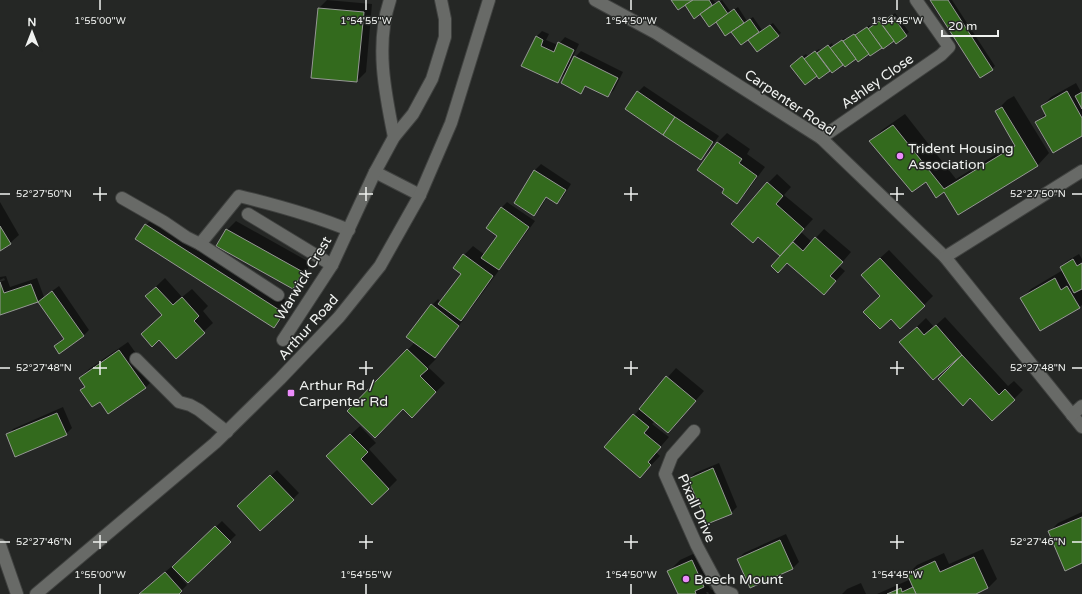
<svg xmlns="http://www.w3.org/2000/svg" width="1082" height="594" font-family="'Varela Round',sans-serif">
<style>
.shadow{fill:#0007}
.building{fill:#336a1d;stroke:#969895}
.lines{fill:none;stroke-linecap:round;stroke-linejoin:round}
.minor-casing{stroke:#404240;stroke-width:14}
.minor{stroke:#686a67;stroke-width:12}
.ticks{fill:none;stroke:#f0f2f0;stroke-width:1.5}
.poi-dot{fill:#ec8cfb;stroke:#252725;stroke-width:1.5}
.labels{text-anchor:middle;stroke-width:3;stroke-linejoin:round;paint-order:stroke}
.street-label{font-size:14px;fill:#f0f2f0;stroke:#252725}
.poi-label{font-size:14px;fill:#f0f2f0;stroke:#252725;text-anchor:start}
.ticks-label{font-size:10px;text-anchor:middle;fill:#f0f2f0;stroke:#252725;stroke-width:3;stroke-linejoin:round;paint-order:stroke}
</style>
<rect width="100%" height="100%" fill="#252725"/>
<g class="shadow">
<polygon points="327,0 372,4 366,72 357,81 319,8"/>
<polygon points="673,0 713,0 716,3 722,0 731,12 738,7 747,21 753,17 762,30 773,23 781,33 757,50 749,38 741,44 732,30 685,4"/>
<polygon points="931,0 952,0 995,66 992,69"/>
<polygon points="895,13 909,32 896,43 894,40 870,55 869,52 843,64 832,72 831,70 820,78 817,74 794,63 806,54 808,57 819,49 821,51 832,43 833,46 845,38 846,39 857,32 858,33 870,25 871,27 882,19 884,21"/>
<polygon points="542,31 549,34 546,40 558,45 565,37 579,44 571,61 572,62 575,57 581,51 623,72 614,90 608,96 587,86 581,92 566,73 557,82 536,37"/>
<polygon points="1076,83 1081,92 1082,90 1082,135 1037,122 1046,113 1042,106 1051,97"/>
<polygon points="644,86 719,136 707,153 701,159 638,92"/>
<polygon points="1014,96 1049,153 1038,165 959,213 944,191 926,181 871,141 882,130 905,114 956,179 1014,143 996,111 1007,100"/>
<polygon points="727,133 750,149 747,154 765,167 746,193 737,202 725,189 698,170 718,142"/>
<polygon points="541,164 571,184 563,197 557,203 547,197 540,209 534,215 515,203 535,170"/>
<polygon points="777,174 791,187 784,195 813,219 801,232 812,242 824,229 851,252 839,266 845,271 824,294 758,236 768,183"/>
<polygon points="0,202 19,235 10,243 0,250"/>
<polygon points="507,202 535,221 470,310 462,318 464,319 434,357 436,359 428,367 445,383 412,416 403,408 349,411 415,342 432,305 438,299 441,302 462,273 464,255 473,246 485,255 498,235 501,208"/>
<polygon points="155,216 292,304 283,318 274,327 146,225"/>
<polygon points="236,221 311,263 302,279 293,288 227,230"/>
<polygon points="889,250 933,296 924,305 871,266"/>
<polygon points="1079,254 1082,259 1082,305 1079,307 1022,298 1031,289 1063,270 1061,267 1067,261"/>
<polygon points="6,276 10,287 37,278 44,297 59,286 89,330 83,336 55,346 64,338 38,301 0,314 0,282 5,280 4,278 0,280 0,277"/>
<polygon points="165,278 182,297 192,289 208,306 203,311 213,323 176,357 163,315 146,296"/>
<polygon points="945,317 1008,386 1014,381 1023,390 1014,399 970,397 939,379 960,357 959,356 901,342 926,318 934,327"/>
<polygon points="128,342 154,379 145,388 100,401 82,390 86,386 80,378 89,369"/>
<polygon points="676,368 704,391 668,432 655,421 652,424 669,437 656,452 660,456 640,477 606,447"/>
<polygon points="63,407 72,428 66,434 7,435 13,429"/>
<polygon points="360,426 376,443 369,449 397,480 388,489 337,447"/>
<polygon points="719,463 737,507 731,513 689,479 695,473"/>
<polygon points="277,470 299,493 293,499 244,500"/>
<polygon points="1082,512 1082,562 1049,532 1058,523"/>
<polygon points="222,521 236,535 188,582 174,567 173,569 187,585 181,591 177,594 139,594 171,567 173,568"/>
<polygon points="786,534 799,562 793,568 750,587 738,559 744,553"/>
<polygon points="704,549 715,575 707,583 711,590 720,586 724,594 709,594 708,592 706,592 707,594 679,594 669,571 680,560"/>
<polygon points="983,549 997,579 988,588 973,594 877,594 911,579 908,574 917,565 944,553 949,564"/>
<polygon points="861,583 866,594 842,594 847,589"/>
</g>
<g class="building">
<polygon points="671,0 693,0 678,10"/>
<polygon points="693,0 709,0 712,5 694,19 685,5"/>
<polygon points="930,0 948,0 993,70 980,78"/>
<polygon points="719,1 728,14 709,27 700,14"/>
<polygon points="318,8 364,12 357,82 311,78"/>
<polygon points="734,9 744,23 725,36 716,22"/>
<polygon points="892,15 907,36 896,44 881,23"/>
<polygon points="750,19 759,32 741,45 731,32"/>
<polygon points="879,21 894,41 883,49 868,29"/>
<polygon points="770,25 779,36 757,52 748,40"/>
<polygon points="867,27 882,48 870,56 855,35"/>
<polygon points="854,34 869,54 858,62 843,41"/>
<polygon points="536,36 543,40 541,46 554,52 558,42 574,50 558,83 521,66"/>
<polygon points="842,40 856,59 845,67 830,48"/>
<polygon points="828,45 843,65 832,73 817,53"/>
<polygon points="815,51 830,71 819,79 804,59"/>
<polygon points="574,56 618,78 608,97 585,86 581,94 561,83"/>
<polygon points="802,56 817,76 805,85 790,66"/>
<polygon points="637,91 675,117 663,135 625,109"/>
<polygon points="1067,91 1082,118 1082,136 1053,153 1035,122 1046,116 1041,106"/>
<polygon points="1082,92 1082,109 1075,96"/>
<polygon points="1002,107 1038,166 958,215 944,192 936,198 926,182 912,192 869,141 893,125 944,189 1015,146 995,111"/>
<polygon points="675,117 713,142 701,160 663,135"/>
<polygon points="717,142 742,159 739,163 757,176 737,204 722,193 724,189 697,170"/>
<polygon points="534,170 566,190 557,204 546,197 534,216 514,203"/>
<polygon points="767,182 783,196 776,204 804,229 780,256 758,237 753,243 731,224"/>
<polygon points="501,207 529,227 499,270 481,258 497,236 486,228"/>
<polygon points="145,224 284,313 274,328 135,239"/>
<polygon points="0,226 11,244 0,251"/>
<polygon points="226,229 303,272 293,289 216,246"/>
<polygon points="815,237 843,262 830,276 836,281 824,295 787,263 778,273 771,266 793,242 803,251"/>
<polygon points="463,254 493,276 461,321 438,304 461,274 453,268"/>
<polygon points="880,258 925,306 900,329 891,319 880,329 863,312 880,296 861,275"/>
<polygon points="1073,259 1077,266 1082,263 1082,289 1074,293 1060,267"/>
<polygon points="1055,278 1061,290 1067,286 1080,308 1040,331 1020,298"/>
<polygon points="0,282 4,293 31,284 38,302 0,315"/>
<polygon points="156,287 173,305 182,297 199,316 194,321 205,333 176,359 159,340 152,347 141,334 162,315 145,296"/>
<polygon points="52,291 84,336 59,354 54,346 64,339 38,302"/>
<polygon points="431,304 459,326 435,358 406,337"/>
<polygon points="936,325 962,355 933,380 899,342 917,327 924,335"/>
<polygon points="407,349 428,369 420,376 436,392 412,418 403,409 375,438 347,411"/>
<polygon points="119,350 146,388 108,414 100,402 92,407 80,390 85,387 79,378"/>
<polygon points="962,355 999,395 1005,389 1015,400 992,421 970,398 963,406 938,379"/>
<polygon points="666,376 696,401 668,433 639,409"/>
<polygon points="57,413 67,435 15,457 6,434"/>
<polygon points="633,414 649,427 644,433 661,447 648,462 651,465 640,478 604,447"/>
<polygon points="350,434 368,452 361,459 389,489 372,505 326,456"/>
<polygon points="713,468 732,514 707,524 688,479"/>
<polygon points="270,475 294,500 260,531 237,506"/>
<polygon points="1082,517 1082,563 1065,571 1048,531"/>
<polygon points="215,526 231,542 188,583 172,567"/>
<polygon points="780,540 793,569 750,588 737,559"/>
<polygon points="974,557 988,588 976,594 916,594 907,574 935,561 940,572"/>
<polygon points="692,560 704,587 695,591 696,594 678,594 667,571"/>
<polygon points="165,572 182,591 179,594 139,594"/>
<polygon points="913,587 916,594 887,594 901,588 902,592"/>
</g>
<g class="lines">
<defs>
<g id="minor">
<path d="M390 0C375 44 385 93 394 137"/>
<polyline points="595,0 656,33 821,138 945,257 1082,427"/>
<polyline points="821,138 941,55 949,47 916,0"/>
<polyline points="375,172 420,195"/>
<path d="M122 198 164 222 186 237 200 244 239 196C276 205 313 215 349 230"/>
<polyline points="248,214 332,265"/>
<polyline points="200,244 278,295"/>
<polyline points="945,257 1082,171"/>
<polyline points="283,340 332,265 375,172 394,137 413,114 432,79 445,37 445,19 441,0"/>
<polyline points="136,359 179,402 190,405 199,410 227,432"/>
<polyline points="1072,415 1082,406"/>
<polyline points="694,431 672,456 665,474 697,546 720,589 732,594"/>
<polyline points="0,545 17,594"/>
<polyline points="36,594 215,443 280,379 339,317 380,266 420,195 451,123 489,0"/>
</g>
</defs>
<use href="#minor" class="minor-casing"/>
<use href="#minor" class="minor"/>
</g>
<path class="ticks" d="M100 0V10M366 0V10M631 0V10M897 0V10M100 187V201M366 187V201M631 187V201M897 187V201M0 194H10M93 194H107M359 194H373M624 194H638M890 194H904M1072 194H1082M100 361V375M366 361V375M631 361V375M897 361V375M0 368H10M93 368H107M359 368H373M624 368H638M890 368H904M1072 368H1082M100 535V549M366 535V549M631 535V549M897 535V549M0 542H10M93 542H107M359 542H373M624 542H638M890 542H904M1072 542H1082M100 584V594M366 584V594M631 584V594M897 584V594"/>
<g class="poi-dot">
<circle cx="900" cy="156" r="4"/>
<rect x="287" y="389" width="8" height="8" rx="2"/>
<circle cx="686" cy="579" r="4"/>
</g>
<g class="labels">
<g class="street-label">
<text transform="translate(877 81) rotate(-35)" y="5">Ashley Close</text>
<text transform="translate(790 102) rotate(34)" y="5">Carpenter Road</text>
<text transform="translate(303 278) rotate(-59)" y="5">Warwick Crest</text>
<text transform="translate(308 327) rotate(-48)" y="5">Arthur Road</text>
<text transform="translate(697 508) rotate(66)" y="5">Pixall Drive</text>
</g>
<g class="poi-label">
<text x="908" y="153">Trident Housing<tspan x="908" dy="16">Association</tspan></text>
<text x="299" y="390">Arthur Rd /<tspan x="299" dy="16">Carpenter Rd</tspan></text>
<text x="694" y="584">Beech Mount</text>
</g>
</g>
<g class="ticks-label">
<text x="100" y="24">1°55'00"W</text>
<text x="366" y="24">1°54'55"W</text>
<text x="631" y="24">1°54'50"W</text>
<text x="897" y="24">1°54'45"W</text>
<text x="44" y="197">52°27'50"N</text>
<text x="1038" y="197">52°27'50"N</text>
<text x="44" y="371">52°27'48"N</text>
<text x="1038" y="371">52°27'48"N</text>
<text x="44" y="545">52°27'46"N</text>
<text x="1038" y="545">52°27'46"N</text>
<text x="100" y="578">1°55'00"W</text>
<text x="366" y="578">1°54'55"W</text>
<text x="631" y="578">1°54'50"W</text>
<text x="897" y="578">1°54'45"W</text>
</g>
<g transform="translate(32 32)" stroke="#252725" stroke-width="3" paint-order="stroke">
<path d="M0-3L7 15L0 10L-7 15Z" fill="#f0f2f0"/>
<text y="-6" font-size="11" font-weight="bold" text-anchor="middle" fill="#f0f2f0">N</text>
</g>
<path d="M942 30v6h56v-6" fill="none" stroke="#f0f2f0" stroke-width="2"/>
<text x="948" y="30" font-size="12" fill="#f0f2f0" stroke="#252725" stroke-width="3" paint-order="stroke">20 m</text>
</svg>
